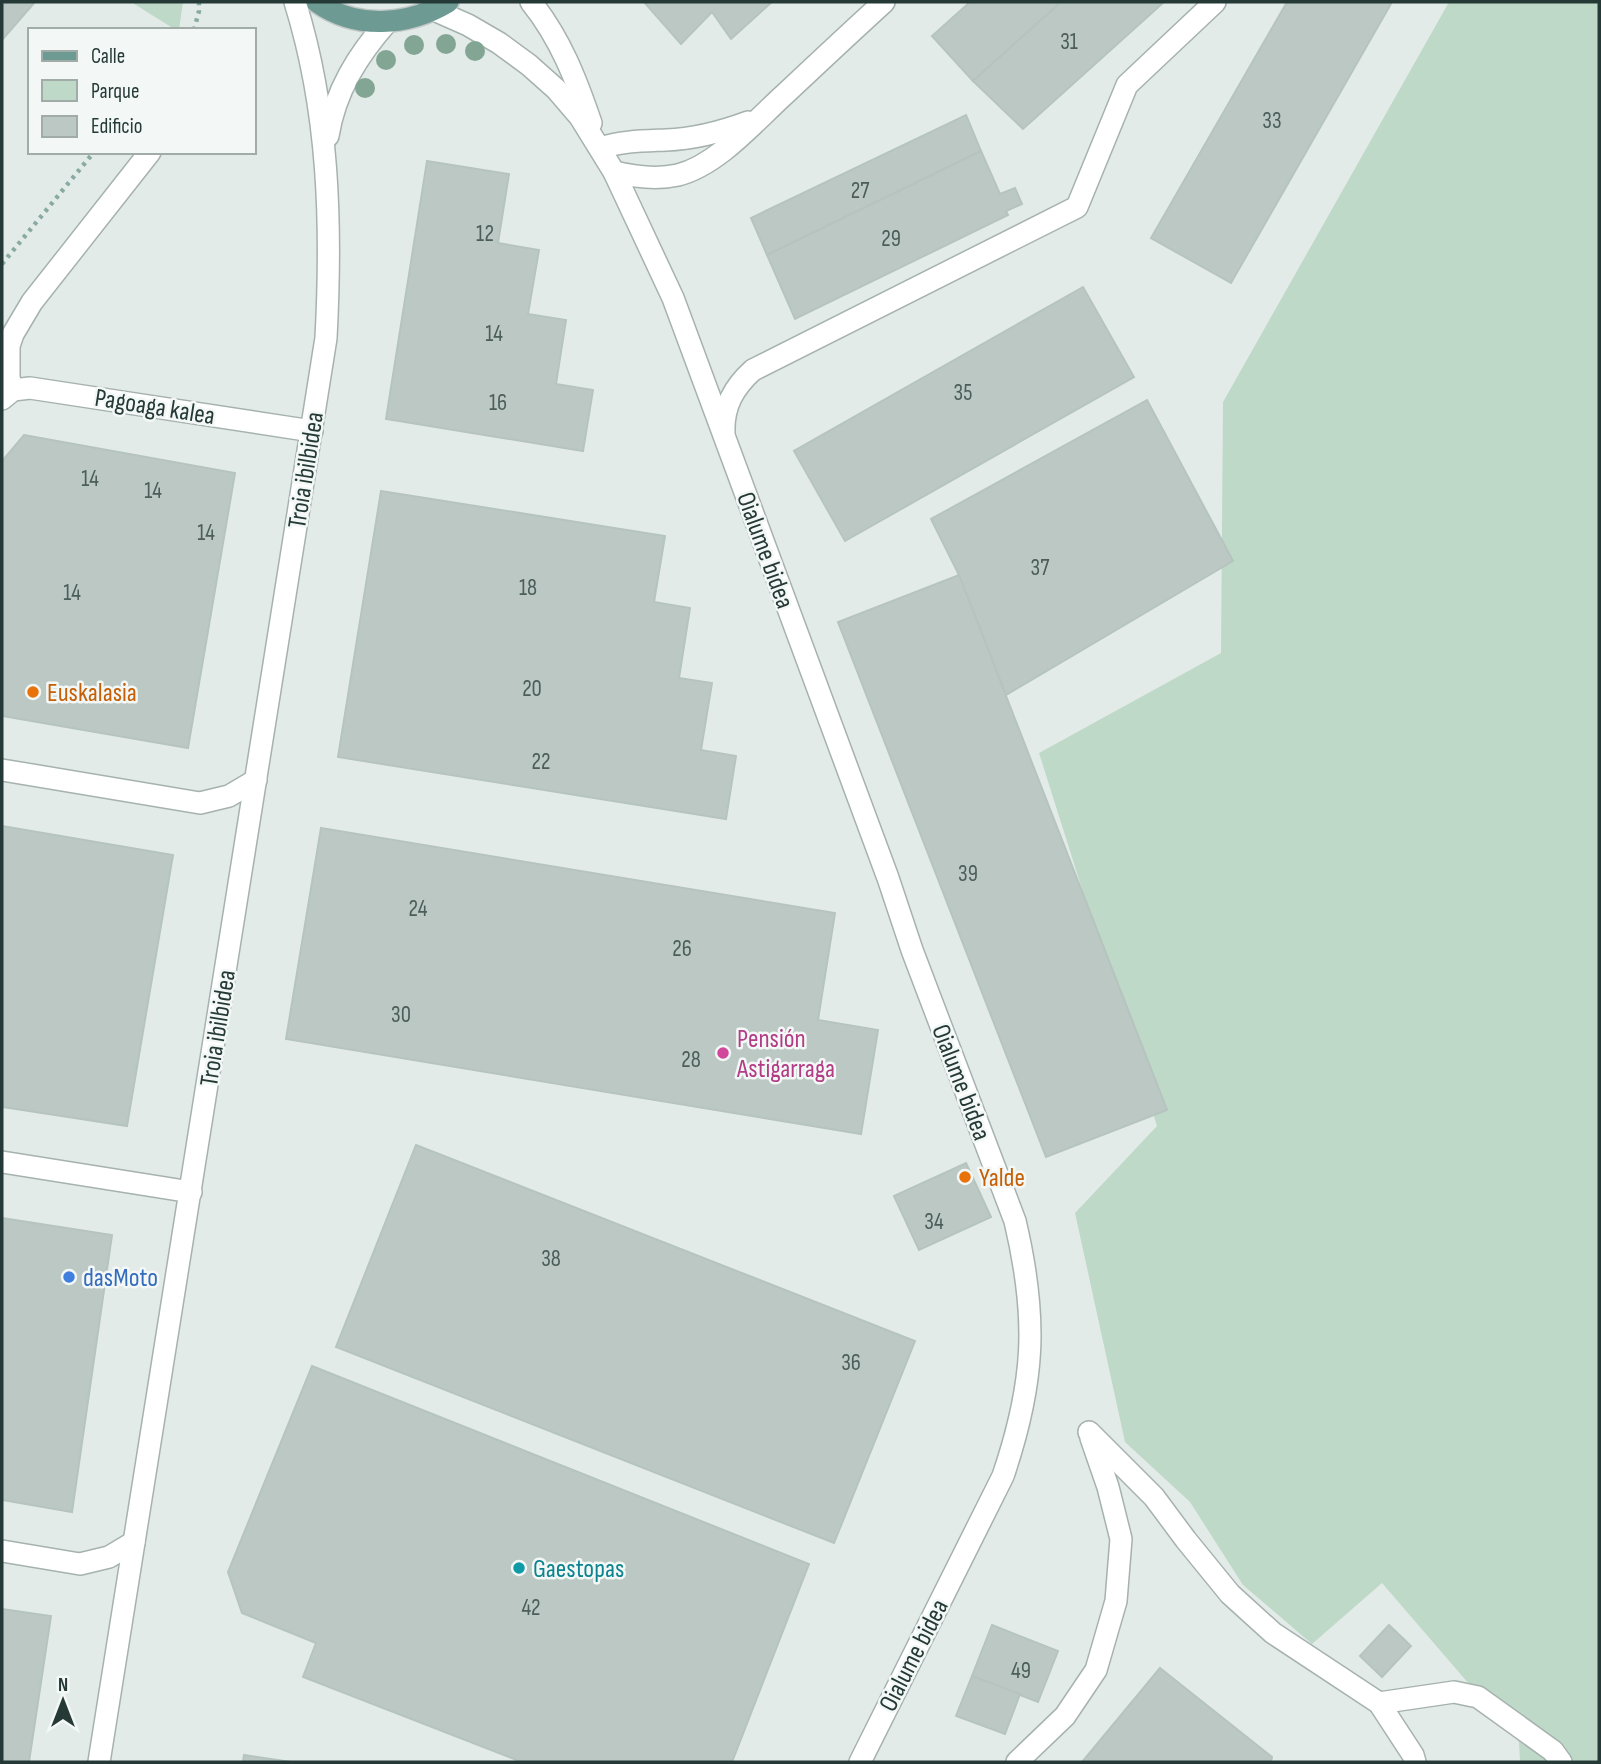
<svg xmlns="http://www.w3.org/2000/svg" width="1601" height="1764" font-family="'Sofia Sans Condensed',sans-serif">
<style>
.green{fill:#bfd9c8}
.building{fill:#bcc8c4;stroke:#b6c4bf;stroke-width:2}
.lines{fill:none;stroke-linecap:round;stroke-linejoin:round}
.minor-casing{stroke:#a6b2af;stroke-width:24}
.major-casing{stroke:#c2c8c7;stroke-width:24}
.path{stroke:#88aaa2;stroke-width:4.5;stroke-dasharray:3.5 5;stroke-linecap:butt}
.minor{stroke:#fff;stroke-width:21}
.major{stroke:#6d9b93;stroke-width:21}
.tree{fill:#83a593}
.food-dot{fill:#e8710a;stroke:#f3f8f6;stroke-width:2.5}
.hotel-dot{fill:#d1479c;stroke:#f3f8f6;stroke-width:2.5}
.shop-dot{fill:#3f7fe0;stroke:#f3f8f6;stroke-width:2.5}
.culture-dot{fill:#0f9aa8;stroke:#f3f8f6;stroke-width:2.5}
.labels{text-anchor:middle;stroke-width:5;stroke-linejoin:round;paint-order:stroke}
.number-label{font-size:23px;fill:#4b5e5a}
.street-label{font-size:26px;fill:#253a36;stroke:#f3f8f6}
.food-label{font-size:26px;fill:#c56008;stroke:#f3f8f6;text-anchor:start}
.hotel-label{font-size:26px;fill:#b23c85;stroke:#f3f8f6;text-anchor:start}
.shop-label{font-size:26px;fill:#366cbe;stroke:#f3f8f6;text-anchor:start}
.culture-label{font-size:26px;fill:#0d838f;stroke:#f3f8f6;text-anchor:start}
</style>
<rect width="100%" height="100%" fill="#e3ebe8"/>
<g class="green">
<polygon points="131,2 183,2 179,30 176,30"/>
<polygon points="1449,2 1599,2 1599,1762 1520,1762 1519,1742 1382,1583 1312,1644 1243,1585 1190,1502 1125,1442 1075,1213 1157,1126 1039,753 1221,653 1223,402"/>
</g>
<g class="building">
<polygon points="2,2 35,2 2,40"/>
<polygon points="644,2 772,2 731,39 712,12 681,44"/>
<polygon points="970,2 1061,2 973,81 932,36"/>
<polygon points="1061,2 1164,2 1023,129 973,81"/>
<polygon points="1287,2 1392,2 1231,283 1151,238"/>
<polygon points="966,115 981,151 767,255 751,218"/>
<polygon points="981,151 1000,194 1015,188 1022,204 1006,211 1008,215 795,319 767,255"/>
<polygon points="427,161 509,174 498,243 539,250 528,314 566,320 556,384 593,390 583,451 386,419"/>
<polygon points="1083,287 1134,377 845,541 794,451"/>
<polygon points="1147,400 1233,561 1006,695 959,575 931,519"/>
<polygon points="24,435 235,473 188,748 2,716 2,461"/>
<polygon points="381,491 665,536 654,602 690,608 679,678 712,683 701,750 736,756 726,819 338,757"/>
<polygon points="959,575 1167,1110 1046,1157 838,622"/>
<polygon points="2,826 173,855 127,1126 2,1107"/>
<polygon points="321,828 835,913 818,1020 878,1030 861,1134 286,1039"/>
<polygon points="416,1145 915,1341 834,1543 336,1347"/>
<polygon points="966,1163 991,1217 919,1250 894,1196"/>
<polygon points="2,1218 112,1235 72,1512 2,1500"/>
<polygon points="312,1366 809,1564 732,1762 522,1762 303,1677 316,1643 242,1613 228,1572"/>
<polygon points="2,1609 51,1616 29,1762 2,1762"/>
<polygon points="992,1625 1058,1651 1038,1702 972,1676"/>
<polygon points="1389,1625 1411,1646 1382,1677 1360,1656"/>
<polygon points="1160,1668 1272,1757 1271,1762 1082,1762"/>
<polygon points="972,1676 1020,1694 1005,1734 956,1716"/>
<polygon points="244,1755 291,1762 243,1762"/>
</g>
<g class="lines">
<defs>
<g id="minor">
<path d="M531 2C560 38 576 79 591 123"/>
<path d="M434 10 468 25 499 43 529 65 556 89 580 117 614 172 673 298 888 878 912 950 1015 1221C1038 1318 1035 1382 1003 1476L860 1762"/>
<path d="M328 136C335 91 358 55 387 22"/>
<path d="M600 148C622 141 643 141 666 140 694 139 721 132 748 122"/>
<path d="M614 172C635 177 656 180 678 175 718 165 755 121 785 94 818 63 851 32 884 2"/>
<polyline points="13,390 9,378 9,346 13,334 32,302 150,152"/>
<polyline points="2,399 13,390 30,388 312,431"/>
<path d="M724 432C723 406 734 387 753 370L1077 207 1127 85 1215 2"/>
<polyline points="2,770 200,803 229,796 256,780"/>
<polyline points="2,1162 191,1192"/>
<polyline points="1089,1432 1154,1497 1186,1540 1230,1594 1273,1633 1379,1703 1413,1755 1415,1762"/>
<polyline points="2,1551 80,1564 109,1557 134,1542"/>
<polyline points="1379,1703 1454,1692 1478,1697 1553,1751 1561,1762"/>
<path d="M99 1762 326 338C332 224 329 111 295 2"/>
<polyline points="1017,1762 1065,1716 1096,1670 1116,1601 1121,1539 1108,1487 1091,1438"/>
</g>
<path id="major" d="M317 2C356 30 408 26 448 2"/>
</defs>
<use href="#minor" class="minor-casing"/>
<use href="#major" class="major-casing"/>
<g class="path">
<polyline points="194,30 199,11 199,2"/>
<polyline points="2,264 94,152"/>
</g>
<use href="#minor" class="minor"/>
<use href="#major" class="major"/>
</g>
<g class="tree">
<circle cx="446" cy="44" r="10"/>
<circle cx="414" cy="45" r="10"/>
<circle cx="475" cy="51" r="10"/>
<circle cx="386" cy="60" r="10"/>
<circle cx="365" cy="88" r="10"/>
</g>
<g class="food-dot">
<circle cx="33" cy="692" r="7"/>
<circle cx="965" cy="1177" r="7"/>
</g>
<circle class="hotel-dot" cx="723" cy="1053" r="7"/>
<circle class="shop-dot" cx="69" cy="1277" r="7"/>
<circle class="culture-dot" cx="519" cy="1568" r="7"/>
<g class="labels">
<g class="number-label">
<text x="1069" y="49">31</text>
<text x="1272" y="128">33</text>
<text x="860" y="198">27</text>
<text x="485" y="241">12</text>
<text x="891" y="246">29</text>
<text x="494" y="341">14</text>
<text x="963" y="400">35</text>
<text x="498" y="410">16</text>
<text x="90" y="486">14</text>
<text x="153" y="498">14</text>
<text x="206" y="540">14</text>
<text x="1040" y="575">37</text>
<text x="528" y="595">18</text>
<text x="72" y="600">14</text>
<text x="532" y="696">20</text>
<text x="541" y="769">22</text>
<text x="968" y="881">39</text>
<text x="418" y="916">24</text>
<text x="682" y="956">26</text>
<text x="401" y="1022">30</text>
<text x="691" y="1067">28</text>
<text x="934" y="1229">34</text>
<text x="551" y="1266">38</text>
<text x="851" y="1370">36</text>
<text x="531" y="1615">42</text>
<text x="1021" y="1678">49</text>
</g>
<g class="street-label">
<text transform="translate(155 406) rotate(9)" y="9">Pagoaga kalea</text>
<text transform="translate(305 470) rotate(-81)" y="9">Troia ibilbidea</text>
<text transform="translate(766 550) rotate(70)" y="9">Oialume bidea</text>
<text transform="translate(217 1028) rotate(-81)" y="9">Troia ibilbidea</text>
<text transform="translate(962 1082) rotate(69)" y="9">Oialume bidea</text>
<text transform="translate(913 1655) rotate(-63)" y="9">Oialume bidea</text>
</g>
<g class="food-label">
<text x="47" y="701">Euskalasia</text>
<text x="979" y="1186">Yalde</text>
</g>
<g class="hotel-label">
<text x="737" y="1047">Pensión<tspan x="737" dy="30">Astigarraga</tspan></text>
</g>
<g class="shop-label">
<text x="83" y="1286">dasMoto</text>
</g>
<g class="culture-label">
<text x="533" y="1577">Gaestopas</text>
</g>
</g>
<rect width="1601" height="1764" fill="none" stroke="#253a36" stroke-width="7"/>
<rect x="28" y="28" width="228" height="126" fill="#f3f8f6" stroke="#a1aca9" stroke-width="2"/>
<rect x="42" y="51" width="35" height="10" fill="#6d9b93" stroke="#a1aca9" stroke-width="2"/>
<text x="91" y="63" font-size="21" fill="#253a36">Calle</text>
<rect x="42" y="80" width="35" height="21" fill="#bfd9c8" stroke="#a1aca9" stroke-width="2"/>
<text x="91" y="98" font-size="21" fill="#253a36">Parque</text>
<rect x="42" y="116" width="35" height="21" fill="#bcc8c4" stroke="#a1aca9" stroke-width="2"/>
<text x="91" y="133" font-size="21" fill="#253a36">Edificio</text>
<g transform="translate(63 1701)" stroke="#f3f8f6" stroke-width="5" paint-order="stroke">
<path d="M0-5L12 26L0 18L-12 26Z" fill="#253a36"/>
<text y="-10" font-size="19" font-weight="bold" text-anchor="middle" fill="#253a36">N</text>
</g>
</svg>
